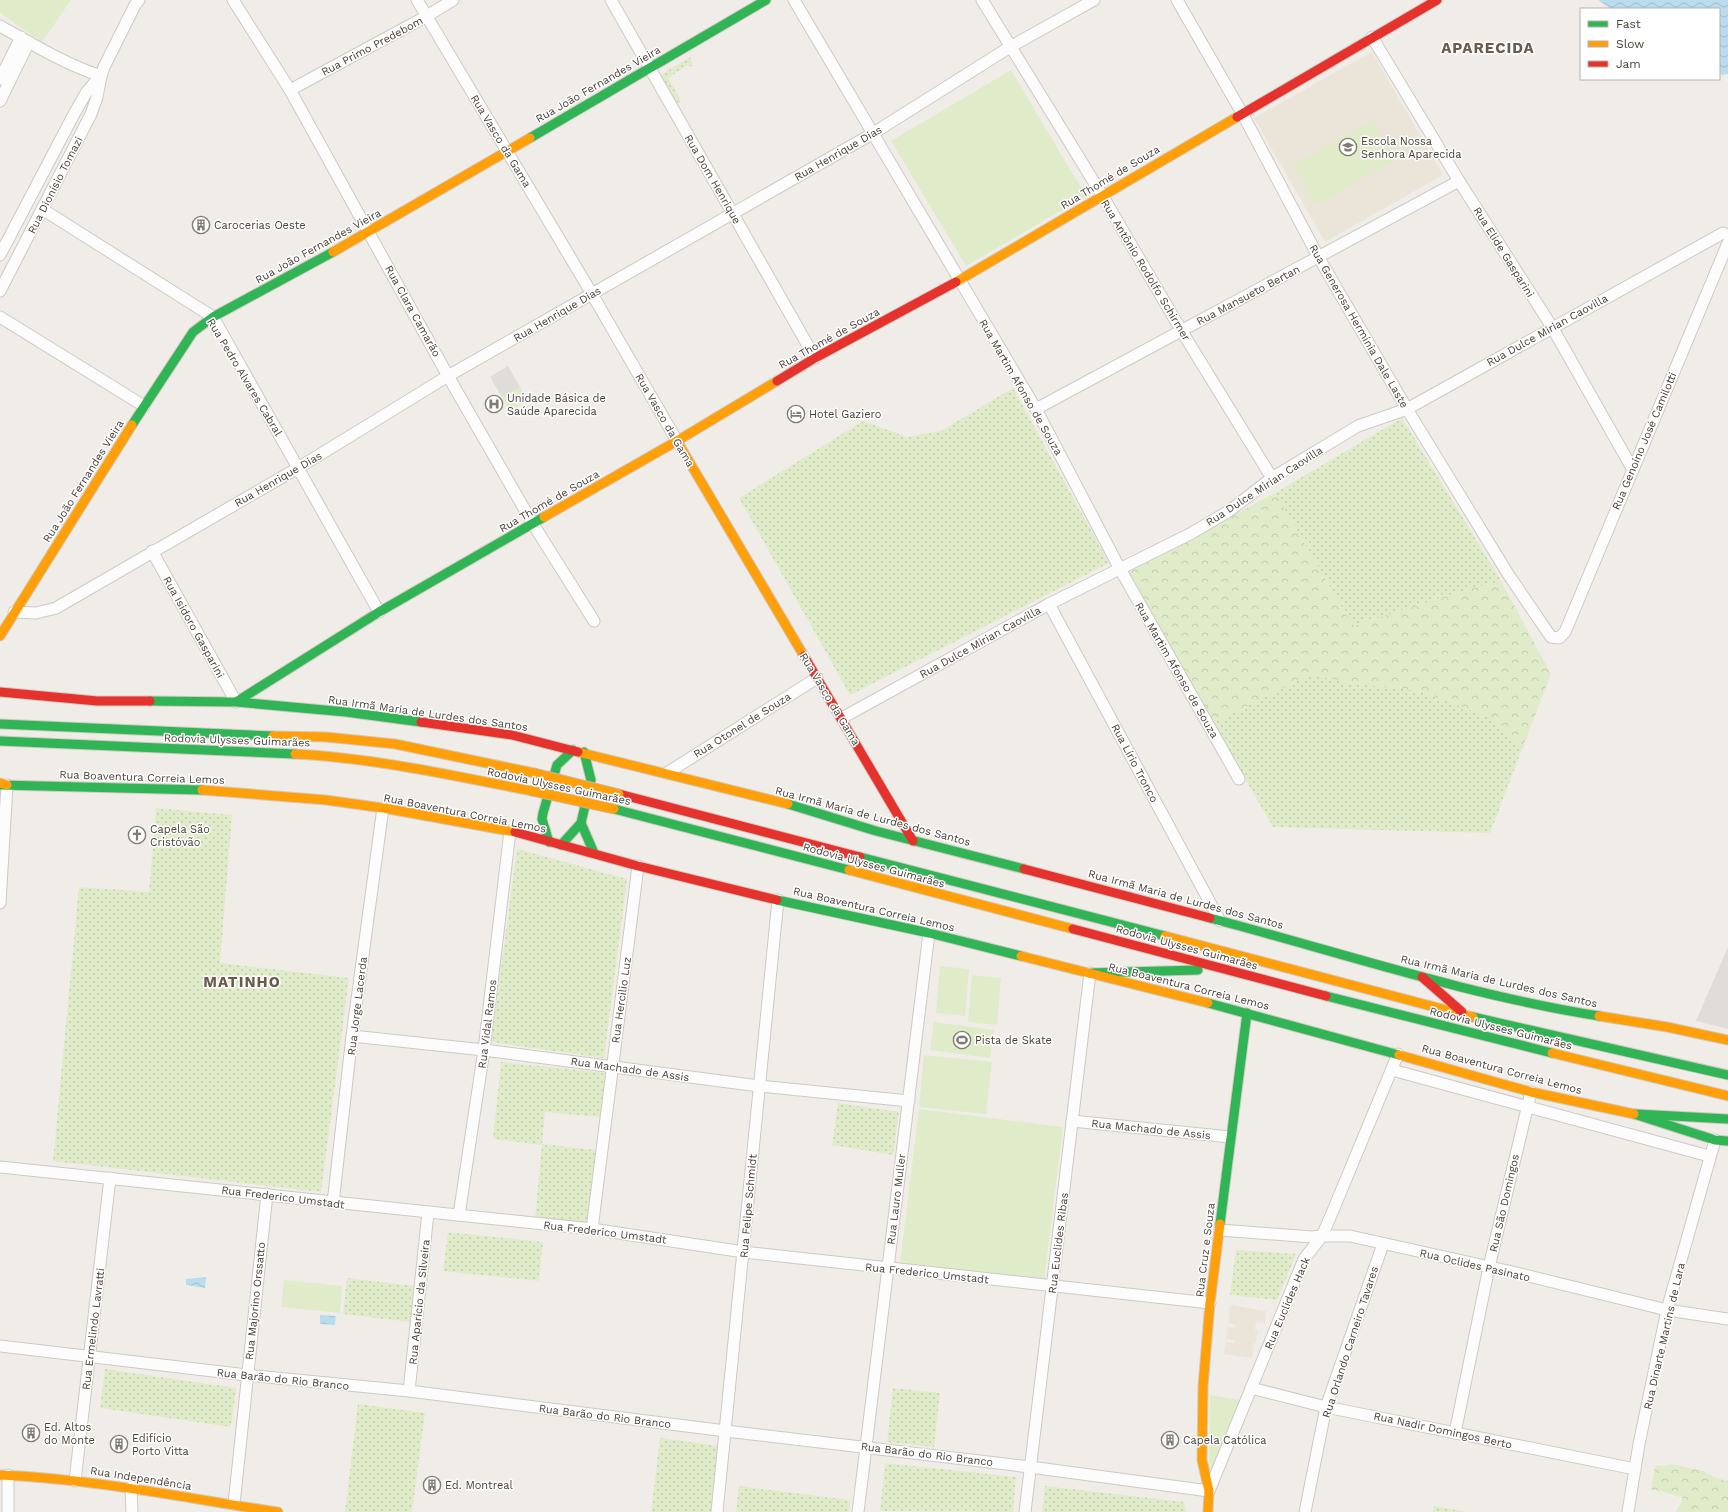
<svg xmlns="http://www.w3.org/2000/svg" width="1728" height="1512" font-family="'Work Sans',sans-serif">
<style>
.industrial{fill:#e0dcd7}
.education{fill:#ebe4d8}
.grass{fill:url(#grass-dots)}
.forest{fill:url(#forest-crowns)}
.green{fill:#e0ebc9}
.parking{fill:#dfdcd9}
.water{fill:url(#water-waves)}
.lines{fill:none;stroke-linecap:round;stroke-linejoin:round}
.street-casing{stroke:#cdc9c5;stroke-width:13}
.fast-casing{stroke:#d0cac0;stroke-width:11}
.slow-casing{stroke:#d0cac0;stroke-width:11}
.jam-casing{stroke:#d0cac0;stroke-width:11}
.street{stroke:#fdfcfc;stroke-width:11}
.fast{stroke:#30b455;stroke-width:9}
.slow{stroke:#ff9f0a;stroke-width:9}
.jam{stroke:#e5322d;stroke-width:9}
.slow-bridge-casing{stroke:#c8b8a4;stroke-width:11;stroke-linecap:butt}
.slow-bridge{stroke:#ff9f0a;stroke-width:9}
.labels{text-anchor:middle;stroke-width:3;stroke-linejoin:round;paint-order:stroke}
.street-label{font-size:11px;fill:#463e35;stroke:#fff}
.poi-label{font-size:11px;fill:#463e35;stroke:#fff;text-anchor:start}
.district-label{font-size:15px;font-weight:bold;letter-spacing:1px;fill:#695b4c;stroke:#fff}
</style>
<defs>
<pattern id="grass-dots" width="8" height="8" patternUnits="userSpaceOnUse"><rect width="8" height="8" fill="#e0ebc9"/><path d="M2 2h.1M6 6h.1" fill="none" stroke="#c2cbad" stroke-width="1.8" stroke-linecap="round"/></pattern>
<pattern id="forest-crowns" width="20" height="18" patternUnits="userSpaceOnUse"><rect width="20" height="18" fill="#e0ebc9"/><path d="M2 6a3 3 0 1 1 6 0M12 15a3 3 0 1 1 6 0" fill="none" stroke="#c2cbad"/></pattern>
<pattern id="water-waves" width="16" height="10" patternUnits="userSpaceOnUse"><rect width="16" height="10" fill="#b9ddef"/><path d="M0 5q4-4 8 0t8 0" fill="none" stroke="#a0bfce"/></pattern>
</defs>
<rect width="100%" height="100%" fill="#f0ede9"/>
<polygon class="industrial" points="1728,947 1728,1029 1696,1021"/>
<g class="education">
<polygon points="1372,52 1443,175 1325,242 1254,118"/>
<polygon points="1230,1305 1266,1311 1265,1323 1256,1322 1255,1330 1258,1330 1256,1343 1254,1343 1252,1358 1224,1354 1226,1342 1234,1343 1234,1340 1226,1339 1227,1327 1235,1328 1236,1325 1228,1323"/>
</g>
<g class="grass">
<polygon points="690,57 693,67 688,65 668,78 681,101 677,103 661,75"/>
<polygon points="1013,388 1109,563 850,695 739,498 863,421 907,437 941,431"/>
<polygon points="1402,418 1501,581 1459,592 1353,626 1275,493"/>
<polygon points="1311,674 1348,683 1420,691 1489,717 1523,747 1490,833 1273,827 1213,723"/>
<polygon points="156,808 232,815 220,963 349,978 321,1192 53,1161 79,887 149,892"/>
<polygon points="517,849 627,879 604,1058 491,1042"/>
<polygon points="501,1062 606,1073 601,1117 545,1112 542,1144 596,1150 589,1224 535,1218 542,1145 493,1139"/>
<polygon points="838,1103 899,1112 893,1155 832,1145"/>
<polygon points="448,1232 543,1242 539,1281 443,1271"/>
<polygon points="1236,1250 1296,1254 1277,1300 1230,1295"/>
<polygon points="347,1278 414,1286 410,1322 343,1314"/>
<polygon points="105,1369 236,1388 231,1427 100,1408"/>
<polygon points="893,1388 940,1393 934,1447 887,1442"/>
<polygon points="358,1404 425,1413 412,1512 345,1512"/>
<polygon points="660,1438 720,1446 712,1512 651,1512"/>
<polygon points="885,1463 1016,1477 1013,1512 880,1511"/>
<polygon points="739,1486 850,1500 849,1512 736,1512"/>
<polygon points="1045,1486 1184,1502 1186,1512 1042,1512"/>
<polygon points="1434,1506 1467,1512 1433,1512"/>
</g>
<g class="forest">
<polygon points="1275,493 1353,626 1459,592 1501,581 1551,674 1523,747 1489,717 1420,691 1348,683 1311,674 1213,723 1128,572"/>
<polygon points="1672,1464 1703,1471 1716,1478 1728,1481 1728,1512 1676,1512 1683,1498 1661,1491 1651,1490 1655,1465 1664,1466"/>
</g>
<g class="green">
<polygon points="0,0 71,0 42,42 0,13"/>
<polygon points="1011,70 1086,196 966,266 891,141"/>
<polygon points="1373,120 1395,160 1316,205 1293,165"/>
<polygon points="520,387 528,401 510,411 502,397"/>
<polygon points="940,966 969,969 965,1016 936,1013"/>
<polygon points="972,975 1001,978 997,1025 968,1022"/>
<polygon points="934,1022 994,1030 990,1058 930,1050"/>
<polygon points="924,1055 992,1062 986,1114 919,1107"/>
<polygon points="919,1109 1063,1127 1044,1281 900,1263"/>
<polygon points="284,1280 342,1286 340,1313 281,1307"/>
<polygon points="1210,1395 1240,1400 1209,1485"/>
</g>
<polygon class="parking" points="508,366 520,387 502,397 490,377"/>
<g class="water">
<polygon points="1598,0 1728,0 1728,74 1722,75 1719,73 1719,9 1611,9"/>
<polygon points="206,1277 205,1288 186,1285 186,1279"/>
<polygon points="320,1315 336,1316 335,1325 320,1324"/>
</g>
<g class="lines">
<defs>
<g id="street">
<polyline points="233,0 290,90 448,376 533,524 594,621"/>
<polyline points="417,0 592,294 677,441"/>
<polyline points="611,0 815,358"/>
<polyline points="794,0 1036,409 1120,569 1239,779"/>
<polyline points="982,0 1102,195 1181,330 1272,478"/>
<polyline points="1177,0 1242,113 1319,258 1407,409 1508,574 1551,637 1559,638 1565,632 1728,243"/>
<path d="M0 26C32 44 65 64 101 76"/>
<polyline points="1372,37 1459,181 1552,327 1632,468"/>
<polyline points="0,79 21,37"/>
<polyline points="290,90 427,16 453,0"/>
<polyline points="0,101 29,42"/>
<polyline points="42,209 213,317 379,612"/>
<polyline points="0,255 74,114 86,93 100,76"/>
<polyline points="0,291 91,114 97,97 101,76 104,67 135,5 139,0"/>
<polyline points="0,317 144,406"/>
<polyline points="1036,409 1459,181"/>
<polyline points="152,551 236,702"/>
<polyline points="1049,604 1220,921"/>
<polyline points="14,612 36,613 56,608 298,468 448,376 872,134 1010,47 1094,0"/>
<polyline points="842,718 1049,604 1190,534 1229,511 1272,478 1358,426 1407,409 1723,233 1728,235"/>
<polyline points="667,773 817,678"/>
<polyline points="0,903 7,785"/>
<polyline points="352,1036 484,1050 759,1086 909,1101"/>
<polyline points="1392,1070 1709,1156"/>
<polyline points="1072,1121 1230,1137"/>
<polyline points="0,1167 592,1229 744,1252 1210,1303"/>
<polyline points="333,1203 352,1036 383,808"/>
<polyline points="459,1215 484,1050 510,831"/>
<polyline points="592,1229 638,866"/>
<polyline points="1220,1230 1312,1237 1322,1236 1350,1236 1508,1271 1667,1310 1728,1319"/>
<polyline points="0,1346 247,1375 409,1391 726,1431 1030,1467 1209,1491 1304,1259 1322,1236 1332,1213 1398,1054"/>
<polyline points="1251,1388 1326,1407 1635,1469"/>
<polyline points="409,1391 428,1213"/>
<polyline points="1455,1433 1489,1267 1531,1092"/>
<polyline points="75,1481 110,1178"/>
<polyline points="131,1487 132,1512"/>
<polyline points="234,1504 267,1194"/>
<polyline points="8,1512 8,1475"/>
<polyline points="717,1512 778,900"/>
<polyline points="858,1512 929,933"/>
<polyline points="1025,1512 1090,973"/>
<polyline points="1305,1512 1326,1407 1383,1244"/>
<polyline points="1628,1512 1639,1444 1667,1310 1715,1140"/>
</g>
<g id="fast">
<polyline points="530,138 766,0"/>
<polyline points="132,425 193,332 213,317 333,252"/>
<polyline points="150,701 236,702 346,712 421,722"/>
<polyline points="236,702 379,612 544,517"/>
<polyline points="0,724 273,736"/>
<polyline points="0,741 295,754"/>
<polyline points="0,785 202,790"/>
<polyline points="788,804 876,831 1024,869"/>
<polyline points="614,809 849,870"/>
<polyline points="581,823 594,853"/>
<polyline points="549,842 542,819 543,813 557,765 573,750"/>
<polyline points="561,845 581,823 591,780 584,752"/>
<polyline points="860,857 1165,936"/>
<polyline points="777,900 929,933 1021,956"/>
<path d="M1210 918C1339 952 1467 995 1599 1016"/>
<polyline points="1090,973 1198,970"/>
<polyline points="1326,996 1552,1053"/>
<polyline points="1208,1003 1399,1055"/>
<polyline points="1473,1017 1728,1075"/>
<polyline points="1634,1114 1715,1140 1728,1141"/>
<polyline points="1636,1114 1728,1119"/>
<polyline points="1220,1224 1247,1013"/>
</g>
<g id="slow">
<polyline points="333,252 530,138"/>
<polyline points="956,282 1237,117"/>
<polyline points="677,441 804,656"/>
<polyline points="544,517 677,441 777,381"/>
<polyline points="0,636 132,425"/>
<polyline points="273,736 326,737 395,744 534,773"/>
<polyline points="578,752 788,804"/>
<path d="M295 754C375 758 454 776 532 791"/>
<polyline points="0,783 7,785"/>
<polyline points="202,790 326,800 383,808 515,832"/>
<polyline points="849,870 1073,929"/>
<polyline points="1165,936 1473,1017"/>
<polyline points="1021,956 1208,1003"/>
<polyline points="1599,1016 1667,1027 1728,1040"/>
<polyline points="1552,1053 1728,1096"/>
<polyline points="1399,1055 1531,1092 1634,1114"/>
<path d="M0 1475C94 1479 185 1498 278 1512"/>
<polyline points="1208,1512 1209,1491 1202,1460 1203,1386 1210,1303 1220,1224"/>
</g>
<g id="jam">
<polyline points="1237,117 1437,0"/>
<polyline points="777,381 815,358 956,282"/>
<polyline points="804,656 913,841"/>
<polyline points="0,692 97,701 150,701"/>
<polyline points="421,722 512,735 578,752"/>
<polyline points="619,794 860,857"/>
<polyline points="515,832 638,866 777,900"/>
<polyline points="1024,869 1210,918"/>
<polyline points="1073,929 1326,996"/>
<polyline points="1422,977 1462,1012"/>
</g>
</defs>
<use href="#street" class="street-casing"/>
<use href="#fast" class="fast-casing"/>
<use href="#slow" class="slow-casing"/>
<use href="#jam" class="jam-casing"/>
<use href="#street" class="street"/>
<use href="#fast" class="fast"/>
<use href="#slow" class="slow"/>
<use href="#jam" class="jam"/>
<defs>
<g id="slow-bridge">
<polyline points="534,773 619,794"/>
<polyline points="532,791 614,809"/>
</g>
</defs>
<use href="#slow-bridge" class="slow-bridge-casing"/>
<use href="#slow-bridge" class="slow-bridge"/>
</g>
<defs>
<symbol id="school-ring" viewBox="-11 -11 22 22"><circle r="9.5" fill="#fff" stroke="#827b74" stroke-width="1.5"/><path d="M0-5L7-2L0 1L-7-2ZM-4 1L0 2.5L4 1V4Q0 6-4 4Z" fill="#827b74"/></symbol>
<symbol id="building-ring" viewBox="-11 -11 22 22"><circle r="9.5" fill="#fff" stroke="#827b74" stroke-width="1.5"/><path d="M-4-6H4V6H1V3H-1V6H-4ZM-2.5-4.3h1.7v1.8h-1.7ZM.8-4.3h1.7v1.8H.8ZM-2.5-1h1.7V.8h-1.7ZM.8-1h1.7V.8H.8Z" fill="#827b74"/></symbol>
<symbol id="hospital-ring" viewBox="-11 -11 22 22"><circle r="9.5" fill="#fff" stroke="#827b74" stroke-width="1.5"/><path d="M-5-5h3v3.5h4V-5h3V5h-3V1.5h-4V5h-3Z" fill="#827b74"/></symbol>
<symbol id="hotel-ring" viewBox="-11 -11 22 22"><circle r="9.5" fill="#fff" stroke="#827b74" stroke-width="1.5"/><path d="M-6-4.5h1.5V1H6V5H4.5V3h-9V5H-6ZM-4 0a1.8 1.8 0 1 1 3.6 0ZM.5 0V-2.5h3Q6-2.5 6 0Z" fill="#827b74"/></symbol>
<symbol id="church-ring" viewBox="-11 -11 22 22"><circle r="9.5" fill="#fff" stroke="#827b74" stroke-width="1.5"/><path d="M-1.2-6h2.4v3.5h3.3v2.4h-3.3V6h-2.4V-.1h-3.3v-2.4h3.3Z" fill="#827b74"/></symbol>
<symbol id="stadium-ring" viewBox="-11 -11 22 22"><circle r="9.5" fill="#fff" stroke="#827b74" stroke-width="1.5"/><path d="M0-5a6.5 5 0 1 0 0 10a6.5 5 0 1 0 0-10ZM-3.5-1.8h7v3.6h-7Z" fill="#827b74"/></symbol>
</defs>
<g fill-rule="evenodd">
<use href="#school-ring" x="1338" y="137" width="20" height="20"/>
<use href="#building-ring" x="191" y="215" width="20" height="20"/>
<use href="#hospital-ring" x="484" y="394" width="20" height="20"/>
<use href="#hotel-ring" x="786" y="404" width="20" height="20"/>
<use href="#church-ring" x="127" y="825" width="20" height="20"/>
<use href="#stadium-ring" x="952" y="1030" width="20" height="20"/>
<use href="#building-ring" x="21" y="1423" width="20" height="20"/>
<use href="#building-ring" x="1160" y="1430" width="20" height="20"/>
<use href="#building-ring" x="109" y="1434" width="20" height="20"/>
<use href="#building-ring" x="422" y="1475" width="20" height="20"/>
</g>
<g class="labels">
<g class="street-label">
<text transform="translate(372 46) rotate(-28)" y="4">Rua Primo Predebom</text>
<text transform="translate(598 84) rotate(-30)" y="4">Rua João Fernandes Vieira</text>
<text transform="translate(501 141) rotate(59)" y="4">Rua Vasco da Gama</text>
<text transform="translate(838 153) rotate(-30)" y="4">Rua Henrique Dias</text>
<text transform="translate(1110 177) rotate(-31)" y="4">Rua Thomé de Souza</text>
<text transform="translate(713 179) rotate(60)" y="4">Rua Dom Henrique</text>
<text transform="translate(55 185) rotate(-63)" y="4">Rua Dionísio Tomazi</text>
<text transform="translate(318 246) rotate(-29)" y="4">Rua João Fernandes Vieira</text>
<text transform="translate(1504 252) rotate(58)" y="4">Rua Elide Gasparini</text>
<text transform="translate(1146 270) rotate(59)" y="4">Rua Antônio Rodolfo Schirmer</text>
<text transform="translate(1248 295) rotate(-28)" y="4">Rua Mansueto Bertan</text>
<text transform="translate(413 311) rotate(61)" y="4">Rua Clara Camarão</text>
<text transform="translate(557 314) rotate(-30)" y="4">Rua Henrique Dias</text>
<text transform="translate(1359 326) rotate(60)" y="4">Rua Generosa Hermínia Dale Laste</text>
<text transform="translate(1547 330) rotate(-29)" y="4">Rua Dulce Mirian Caovilla</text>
<text transform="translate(829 338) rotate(-29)" y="4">Rua Thomé de Souza</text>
<text transform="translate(245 377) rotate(59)" y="4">Rua Pedro Alvares Cabral</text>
<text transform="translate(1021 387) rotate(60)" y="4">Rua Martim Afonso de Souza</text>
<text transform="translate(665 420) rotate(60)" y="4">Rua Vasco da Gama</text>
<text transform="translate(1644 441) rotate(-67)" y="4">Rua Genoíno José Camilotti</text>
<text transform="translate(278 479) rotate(-30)" y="4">Rua Henrique Dias</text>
<text transform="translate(83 481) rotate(-58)" y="4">Rua João Fernandes Vieira</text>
<text transform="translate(1264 486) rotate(-33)" y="4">Rua Dulce Mirian Caovilla</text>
<text transform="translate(549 501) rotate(-30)" y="4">Rua Thomé de Souza</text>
<text transform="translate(194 627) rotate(61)" y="4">Rua Isidoro Gasparini</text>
<text transform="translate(980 642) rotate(-29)" y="4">Rua Dulce Mirian Caovilla</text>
<text transform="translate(1177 670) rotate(60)" y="4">Rua Martim Afonso de Souza</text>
<text transform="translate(830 699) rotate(59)" y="4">Rua Vasco da Gama</text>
<text transform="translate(428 713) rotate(8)" y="4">Rua Irmã Maria de Lurdes dos Santos</text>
<text transform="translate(742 725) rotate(-32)" y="4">Rua Otonel de Souza</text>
<text transform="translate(237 740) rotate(2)" y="4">Rodovia Ulysses Guimarães</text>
<text transform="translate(1135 763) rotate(62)" y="4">Rua Lírio Tronco</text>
<text transform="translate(142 777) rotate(2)" y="4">Rua Boaventura Correia Lemos</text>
<text transform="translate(559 786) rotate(12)" y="4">Rodovia Ulysses Guimarães</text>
<text transform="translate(465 813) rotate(11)" y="4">Rua Boaventura Correia Lemos</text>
<text transform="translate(873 816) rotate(15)" y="4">Rua Irmã Maria de Lurdes dos Santos</text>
<text transform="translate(874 865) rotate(15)" y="4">Rodovia Ulysses Guimarães</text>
<text transform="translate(1186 899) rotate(15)" y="4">Rua Irmã Maria de Lurdes dos Santos</text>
<text transform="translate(874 909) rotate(13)" y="4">Rua Boaventura Correia Lemos</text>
<text transform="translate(1187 947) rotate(15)" y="4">Rodovia Ulysses Guimarães</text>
<text transform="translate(1499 981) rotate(13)" y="4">Rua Irmã Maria de Lurdes dos Santos</text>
<text transform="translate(1189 986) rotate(14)" y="4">Rua Boaventura Correia Lemos</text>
<text transform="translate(621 1000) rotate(-82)" y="4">Rua Hercilio Luz</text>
<text transform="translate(357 1006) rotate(-83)" y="4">Rua Jorge Lacerda</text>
<text transform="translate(487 1024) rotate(-83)" y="4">Rua Vidal Ramos</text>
<text transform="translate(1501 1028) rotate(14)" y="4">Rodovia Ulysses Guimarães</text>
<text transform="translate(630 1069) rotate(8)" y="4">Rua Machado de Assis</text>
<text transform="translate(1502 1069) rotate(15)" y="4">Rua Boaventura Correia Lemos</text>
<text transform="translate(1151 1129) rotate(6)" y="4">Rua Machado de Assis</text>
<text transform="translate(283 1197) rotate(7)" y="4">Rua Frederico Umstadt</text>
<text transform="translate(896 1199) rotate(-83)" y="4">Rua Lauro Muller</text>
<text transform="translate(1504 1203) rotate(-77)" y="4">Rua São Domingos</text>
<text transform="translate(748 1206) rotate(-85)" y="4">Rua Felipe Schmidt</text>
<text transform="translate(605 1232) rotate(7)" y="4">Rua Frederico Umstadt</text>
<text transform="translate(1058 1243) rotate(-83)" y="4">Rua Euclides Ribas</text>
<text transform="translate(1205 1250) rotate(-83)" y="4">Rua Cruz e Souza</text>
<text transform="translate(1475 1265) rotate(13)" y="4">Rua Oclides Pasinato</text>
<text transform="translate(927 1273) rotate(6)" y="4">Rua Frederico Umstadt</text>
<text transform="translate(255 1301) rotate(-84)" y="4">Rua Majorino Orssatto</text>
<text transform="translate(419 1302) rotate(-84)" y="4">Rua Aparício da Silveira</text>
<text transform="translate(1287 1303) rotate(-67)" y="4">Rua Euclides Hack</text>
<text transform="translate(93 1329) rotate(-83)" y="4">Rua Ermelindo Lavratti</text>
<text transform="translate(1664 1336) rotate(-77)" y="4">Rua Dinarte Martins de Lara</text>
<text transform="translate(1350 1342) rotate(-72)" y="4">Rua Orlando Carneiro Tavares</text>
<text transform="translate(283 1379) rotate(6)" y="4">Rua Barão do Rio Branco</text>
<text transform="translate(605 1416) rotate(7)" y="4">Rua Barão do Rio Branco</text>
<text transform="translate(1443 1430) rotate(12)" y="4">Rua Nadir Domingos Berto</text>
<text transform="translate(927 1454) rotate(7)" y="4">Rua Barão do Rio Branco</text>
<text transform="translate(141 1478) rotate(9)" y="4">Rua Independência</text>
</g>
<g class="poi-label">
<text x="1361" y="145">Escola Nossa<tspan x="1361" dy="13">Senhora Aparecida</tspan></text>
<text x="214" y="229">Carocerias Oeste</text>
<text x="507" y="402">Unidade Básica de<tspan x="507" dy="13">Saúde Aparecida</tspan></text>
<text x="809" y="418">Hotel Gaziero</text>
<text x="150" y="833">Capela São<tspan x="150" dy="13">Cristóvão</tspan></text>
<text x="975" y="1044">Pista de Skate</text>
<text x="44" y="1431">Ed. Altos<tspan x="44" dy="13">do Monte</tspan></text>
<text x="132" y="1442">Edifício<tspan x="132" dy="13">Porto Vitta</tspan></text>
<text x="1183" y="1444">Capela Católica</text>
<text x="445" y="1489">Ed. Montreal</text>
</g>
<g class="district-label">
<text x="1488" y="53">APARECIDA</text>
<text x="242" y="987">MATINHO</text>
</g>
</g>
<rect x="1580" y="8" width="140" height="72" fill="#ffffff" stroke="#b5b2ae"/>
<rect x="1588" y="21" width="20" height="6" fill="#30b455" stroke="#b5b2ae"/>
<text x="1616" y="28" font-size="12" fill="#463e35">Fast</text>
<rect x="1588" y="41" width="20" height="6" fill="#ff9f0a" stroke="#b5b2ae"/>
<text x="1616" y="48" font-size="12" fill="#463e35">Slow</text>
<rect x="1588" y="61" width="20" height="6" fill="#e5322d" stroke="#b5b2ae"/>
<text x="1616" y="68" font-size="12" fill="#463e35">Jam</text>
</svg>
